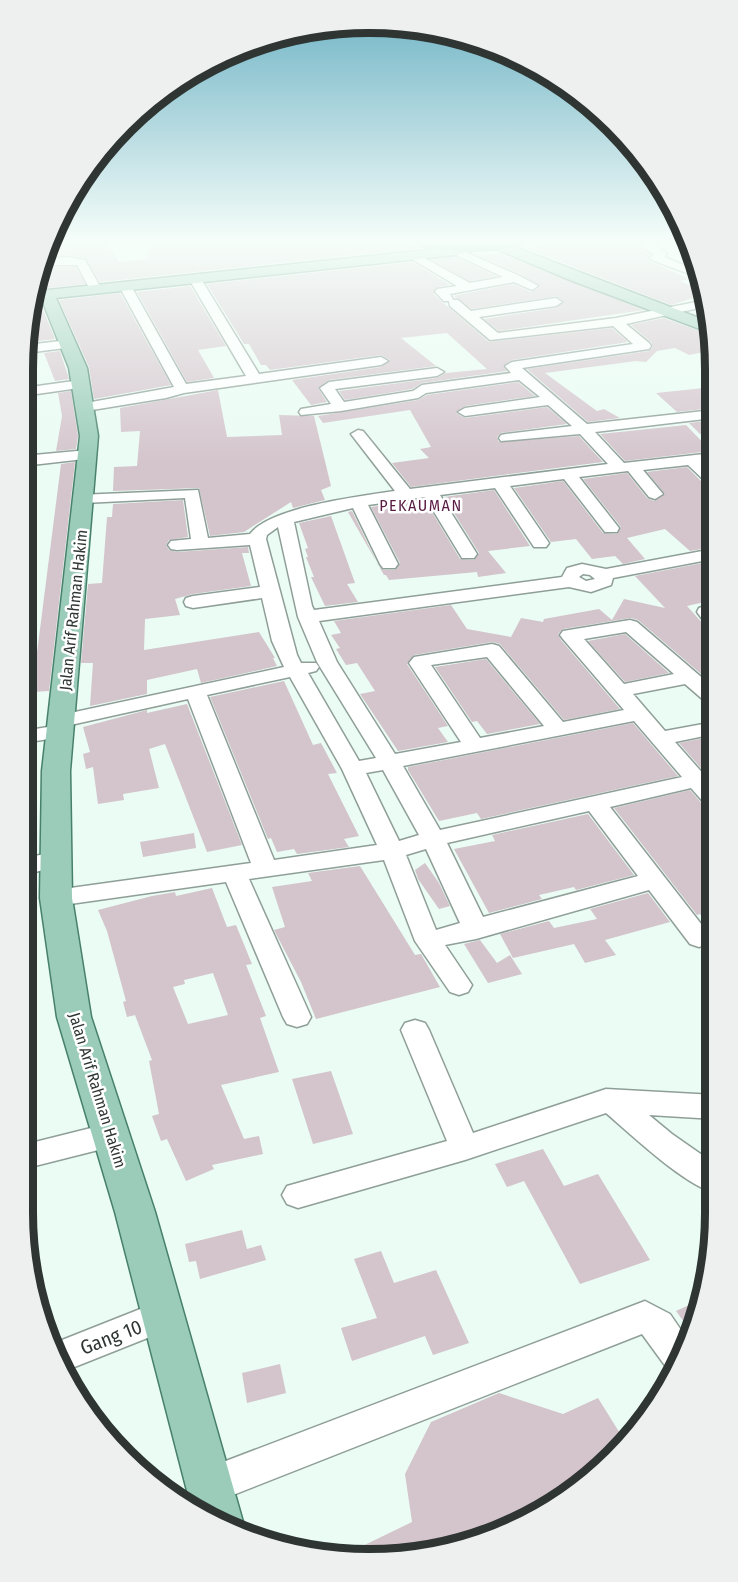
<svg xmlns="http://www.w3.org/2000/svg" width="738" height="1582" font-family="'Fira Sans Condensed',sans-serif">
<style>
.building{fill:#d4c4cc;fill-rule:evenodd}
.lines{fill:none;stroke-linecap:round;stroke-linejoin:round}
.minor-casing{stroke:#8f9f98;stroke-width:3}
.major-casing{stroke:#48816b;stroke-width:3}
.highway-casing{stroke:#48816b;stroke-width:2}
.minor{fill:#fff;fill-rule:evenodd}
.major{fill:#9accb9;fill-rule:evenodd}
.highway{fill:#56aa8a;fill-rule:evenodd}
.labels{text-anchor:middle;stroke-width:5;stroke-linejoin:round;paint-order:stroke}
.far-quarter-label{font-size:16px;letter-spacing:1.5px;fill:#591d44;stroke:#fff}
.street-label{font-size:16px;fill:#2e3532;stroke:#fff}
.near-street-label{font-size:20px;fill:#2e3532;stroke:#fff}
.rim{fill:none;stroke:#2e3532;stroke-width:8}
</style>
<rect width="100%" height="100%" fill="#eafcf4"/>
<g class="building">
<polygon points="47,244 108,244 119,262 147,259 150,244 379,244 411,245 421,248 100,282 85,258 68,255 45,257"/>
<polygon points="552,244 635,244 650,254 648,258 651,262 690,279 679,281 703,290 691,293 699,296 671,305 525,248"/>
<polygon points="473,253 483,256 499,253 644,310 499,331 484,319 556,308 564,301 556,296 472,309 453,296 514,284 531,292 540,287 521,274"/>
<polygon points="456,257 496,276 470,281 432,260"/>
<polygon points="413,262 450,285 437,287 433,294 489,342 612,328 628,342 512,360 503,366 507,371 422,383 412,389 345,400 339,391 437,378 446,373 487,369 447,333 401,338 436,366 329,380 318,388 327,402 311,405 292,380 381,367 390,360 381,355 270,370 266,365 261,365 249,344 244,344 207,284"/>
<polygon points="43,267 76,267 85,284 38,289"/>
<polygon points="190,286 226,346 198,350 214,378 187,382 137,292"/>
<polygon points="120,293 171,385 94,399 89,367 59,300"/>
<polygon points="36,302 40,302 55,339 38,341 31,325"/>
<polygon points="664,318 713,336 713,350 689,355 675,348 657,351 646,362 636,361 545,373 597,411 604,409 620,418 588,422 527,369 649,351 653,347 651,342 631,325"/>
<polygon points="60,351 69,379 55,381 44,353"/>
<polygon points="518,382 535,396 465,406 456,413 465,418 547,407 567,424 501,433 497,437 499,442 579,436 603,462 411,487 392,463 429,458 420,449 431,447 410,410 323,423 318,416 418,400 427,395"/>
<polygon points="713,387 713,408 677,412 656,393"/>
<polygon points="218,390 227,437 282,435 279,415 314,416 331,486 321,490 325,500 293,508 291,502 244,532 210,536 199,488 113,491 114,467 137,466 140,431 121,432 120,408"/>
<polygon points="71,391 78,436 76,449 56,451 62,416 58,393"/>
<polygon points="713,420 713,433 700,434 689,423"/>
<polygon points="686,425 711,451 625,461 600,434"/>
<polygon points="75,462 49,691 32,692 61,464"/>
<polygon points="687,467 705,485 713,487 713,547 690,551 665,529 627,538 645,559 623,564 615,556 592,559 576,539 551,542 514,488 563,481 603,533 617,534 621,527 583,479 627,473 647,498 654,501 665,494 647,472"/>
<polygon points="494,490 530,546 488,551 506,573 478,577 477,572 389,580 386,575 384,575 348,512 352,511 378,565 383,570 395,570 400,563 371,507 424,499 460,559 474,560 479,553 444,497"/>
<polygon points="183,500 188,537 169,540 166,545 169,550 177,552 248,547 249,553 242,553 251,586 193,594 175,599 180,615 145,619 144,650 259,632 275,658 273,658 277,666 201,683 197,669 147,680 147,694 90,706 93,663 81,663 88,584 102,583 107,517 112,517 113,504"/>
<polygon points="331,516 355,583 347,584 358,602 325,606 311,577 314,577 306,557 308,557 305,549 308,548 299,523"/>
<polygon points="713,561 713,600 687,606 704,625 714,630 714,649 701,651 714,664 714,685 638,620 631,618 563,629 558,634 561,640 620,709 564,720 500,644 492,642 414,655 407,664 448,726 438,728 448,742 398,751 360,694 375,691 357,663 346,665 336,649 340,648 331,635 341,633 334,621 451,605 467,629 511,637 521,618 543,622 544,619 599,609 612,620 624,599 665,608 635,576"/>
<polygon points="625,634 669,673 625,682 588,641"/>
<polygon points="486,659 540,724 487,734 477,721 472,722 435,667"/>
<polygon points="284,681 313,745 321,743 337,773 328,774 359,836 344,839 349,847 297,854 294,849 277,852 271,838 268,839 210,697"/>
<polygon points="187,704 242,845 207,852 165,744 149,749 159,788 123,794 124,800 98,804 93,767 86,769 83,754 90,752 83,727 147,710 147,713"/>
<polygon points="633,723 678,776 481,819 477,813 439,821 408,770 408,767"/>
<polygon points="714,736 714,783 679,743"/>
<polygon points="690,790 704,806 714,809 715,931 700,914 697,915 614,808"/>
<polygon points="588,814 634,875 576,890 574,887 539,895 542,899 489,913 454,849 495,841 492,835"/>
<polygon points="194,833 196,848 143,857 140,842"/>
<polygon points="425,863 439,883 450,906 439,909 418,879 415,870"/>
<polygon points="360,866 415,955 421,954 440,987 316,1019 301,982 274,930 285,927 272,887 312,881 308,873"/>
<path d="M212 888 227 927 236 925 252 964 246 965 266 1016 260 1018 279 1072 221 1085 244 1139 259 1136 263 1154 212 1165 214 1169 186 1181 167 1139 161 1141 152 1116 159 1114 149 1061 152 1060 135 1015 127 1017 123 1002 126 1001 107 931 98 910 152 896 175 892 176 896ZM213 973 228 1015 188 1024 173 987 185 984 184 980Z"/>
<polygon points="648,893 670,922 605,940 616,955 585,963 574,944 513,958 500,934 549,921 554,928 597,919 590,909"/>
<polygon points="480,940 497,963 510,955 522,974 488,983 464,944"/>
<polygon points="331,1071 353,1134 313,1144 292,1079"/>
<polygon points="543,1149 564,1186 598,1174 650,1260 580,1284 524,1181 507,1187 495,1164"/>
<polygon points="242,1230 247,1249 261,1245 266,1260 200,1279 196,1261 189,1262 185,1244"/>
<polygon points="381,1251 394,1283 436,1270 469,1343 433,1355 425,1336 352,1361 341,1328 377,1318 354,1259"/>
<polygon points="698,1301 695,1316 692,1333 676,1311"/>
<polygon points="280,1364 286,1393 247,1403 242,1373"/>
<polygon points="499,1393 563,1414 598,1398 626,1443 596,1457 601,1465 542,1513 415,1556 346,1554 412,1522 405,1474 431,1422"/>
</g>
<g class="lines">
<defs>
<g id="minor">
<polygon points="637,244 650,244 665,252 667,254 664,257 698,271 700,278 652,260 650,258 654,254"/>
<path d="M456 248 520 276 538 286 532 290 514 282 450 294 453 300H458L471 311 556 298 562 302 556 306 479 317 498 333 616 318 706 300 708 306 626 324 649 343 651 346 649 349 522 368 587 424 713 410V418L595 432 624 463 713 453V463L704 464 713 472V485L707 483 688 465 643 470 663 494 655 499 649 497 628 471 579 477 619 528 617 532H605L564 479 510 486 549 543 546 547H534L495 488 440 495 477 554 474 558H462L425 497 368 505 398 564 395 568H383L380 564 353 508 294 522 312 606 314 610 562 577 567 568 582 564 606 569 713 549V559L613 578 611 585 591 592 569 587 319 621 337 662 395 754 461 742 409 663 414 657 492 644 499 646 563 722 624 710 563 639 560 635 563 631 630 620 637 622 714 688V705L707 703 685 684 633 694 665 731 714 722V734L675 742 714 786V807L706 805 691 788 610 807 712 938 708 944 699 947 690 944 649 890 476 939 445 945 472 985 468 992 459 995 450 992 415 941 384 860 249 879 311 1017 307 1024 297 1027 287 1024 283 1017 226 882 56 906 47 904 44 898 47 892 56 890 251 863 188 699 66 726 71 731 68 736 23 743V731L54 726 50 721 54 717 61 715 284 667 272 641 262 598 193 608 186 606 184 602 186 598 193 596 260 587 250 545 177 550 171 549 168 545 171 541 191 539 185 498 84 503 78 501 76 498 78 495 198 490 208 538 250 534C270 507 361 496 395 491L351 434 358 430 363 431 410 489 608 464 580 434 501 441 499 438 501 435 506 434 572 426 548 405 465 416 458 412 465 408 540 397 519 380 426 393 418 398 341 411 301 415 299 412 301 409 331 404 320 388 329 382 437 368 444 372 437 376 335 389 344 402 413 391 422 385 511 373 505 366 512 362 633 344 613 326 490 340 450 306 449 301H444L435 292 437 289 457 286 407 256 409 254H417L470 283 503 277 452 253V249ZM278 527 298 617 317 662 376 758 359 761 308 673 316 671 319 667 316 663H301L297 655 266 539 267 535ZM583 574 590 575 595 579 586 581 579 577ZM626 632 674 674 624 684 584 639ZM487 657 544 726 480 738 431 665ZM290 677 342 769 377 845 274 860 207 695ZM634 721 682 777 440 830 403 766ZM383 770 419 835 399 841 366 773ZM589 811 638 876 483 917 447 843ZM426 849 460 923 436 930 406 855Z"/>
<polygon points="68,257 85,260 102,290 100,293 92,293 77,265 43,265 44,259"/>
<polygon points="195,276 201,279 259,374 381,357 388,361 381,365 184,393 166,398 86,411 81,410 79,407 86,403 174,387 119,286 125,282 131,286 186,384 246,376 189,279"/>
<polygon points="68,340 73,341 74,344 73,347 26,353 27,345"/>
<polygon points="81,380 86,381 88,384 86,387 23,396 23,388"/>
<polygon points="88,450 93,452 96,455 93,458 23,466 23,456"/>
<polygon points="713,603 714,626 713,626 706,624 697,612 699,608"/>
<polygon points="56,851 64,853 68,859 64,865 23,875 23,859"/>
<path d="M415 1020 425 1023 429 1030 473 1133 606 1089 715 1095V1119L649 1115 672 1134 715 1164V1193C683 1184 633 1136 606 1113L465 1160 298 1208 287 1204 282 1195 287 1186 447 1141 401 1030 405 1023Z"/>
<polygon points="111,1123 122,1126 126,1135 122,1144 23,1169 23,1145"/>
<polygon points="163,1300 175,1305 180,1316 175,1327 67,1370 52,1344"/>
<polygon points="645,1301 670,1314 690,1343 673,1372 669,1371 642,1334 210,1504 197,1498 191,1485 197,1472"/>
</g>
<g id="major">
<polygon points="467,244 479,244 481,246 479,249 456,255 56,298 87,368 98,436 70,771 72,898 91,1017 155,1212 243,1522 240,1530 192,1510 115,1212 57,1017 40,898 42,771 80,436 69,368 42,300 36,300 38,291 455,247"/>
<polygon points="489,244 507,244 712,323 713,334 570,280 491,247"/>
</g>
<path id="highway" d="M417 244H522C514 253 425 253 417 244Z"/>
</defs>
<use href="#minor" class="minor-casing"/>
<use href="#major" class="major-casing"/>
<use href="#highway" class="highway-casing"/>
<use href="#minor" class="minor"/>
<use href="#major" class="major"/>
<use href="#highway" class="highway"/>
</g>
<linearGradient id="sky" x2="0" y2="1"><stop stop-color="#6db2c4"/><stop offset="0.52" stop-color="#f6fefa"/><stop offset="1" stop-color="#f6fefa" stop-opacity="0"/></linearGradient>
<rect width="738" height="465" fill="url(#sky)"/>
<g class="labels">
<g class="far-quarter-label">
<text x="421" y="511">PEKAUMAN</text>
</g>
<g class="street-label">
<text transform="translate(73 610) rotate(-84)" y="6">Jalan Arif Rahman Hakim</text>
<text transform="translate(98 1090) rotate(73)" y="6">Jalan Arif Rahman Hakim</text>
</g>
<g class="near-street-label">
<text transform="translate(111 1337) rotate(-21)" y="7">Gang 10</text>
</g>
</g>
<path d="M0 0H738V1582H0ZM369 33H369A336 336 0 0 1 705 369V1213A336 336 0 0 1 369 1549H369A336 336 0 0 1 33 1213V369A336 336 0 0 1 369 33Z" fill="#eeefef" fill-rule="evenodd"/>
<path class="rim" d="M369 33H369A336 336 0 0 1 705 369V1213A336 336 0 0 1 369 1549H369A336 336 0 0 1 33 1213V369A336 336 0 0 1 369 33Z"/>
</svg>
